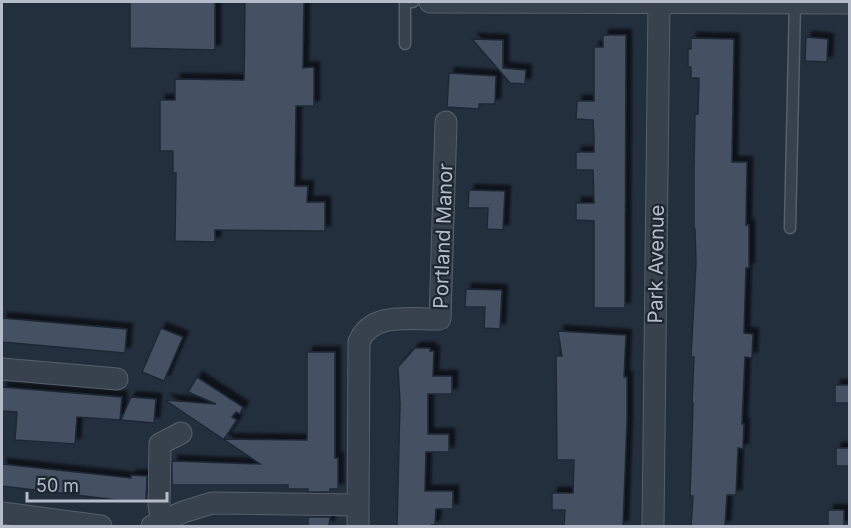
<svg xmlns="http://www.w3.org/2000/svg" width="851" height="528" font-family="Inter,sans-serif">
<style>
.building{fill:#455162;stroke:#1f2835;stroke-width:1.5;filter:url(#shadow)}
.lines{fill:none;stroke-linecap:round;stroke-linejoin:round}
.service-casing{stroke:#565f6c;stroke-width:13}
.minor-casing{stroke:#565f6c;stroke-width:23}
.service{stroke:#38414e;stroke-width:10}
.minor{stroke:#38414e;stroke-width:21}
.labels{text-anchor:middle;stroke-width:4.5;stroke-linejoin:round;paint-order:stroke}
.street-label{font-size:20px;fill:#b4bcc9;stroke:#1d2633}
</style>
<defs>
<filter id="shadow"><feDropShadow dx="5.5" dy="-5.5" stdDeviation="1.5" flood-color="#0009"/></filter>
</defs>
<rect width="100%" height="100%" fill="#242f3e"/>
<g class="building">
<polygon points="130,2 215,2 215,50 130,48"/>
<polygon points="245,2 304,2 303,68 314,67 314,106 296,106 295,186 308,186 307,202 325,202 325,231 215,230 215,242 175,241 176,173 173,173 173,151 160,151 160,100 175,100 175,79 244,80"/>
<polygon points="603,35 626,35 625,308 594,308 594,221 576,220 576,203 594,203 593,170 576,170 576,152 594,152 594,136 593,120 576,119 577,101 594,101 594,47 603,47"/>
<polygon points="806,37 828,39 827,62 805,61"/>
<polygon points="691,38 734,39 732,162 747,162 746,225 749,225 749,268 746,268 744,333 753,334 752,358 745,357 742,424 744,424 743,449 738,448 736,495 727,495 725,526 691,526 693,496 690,496 693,403 692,403 694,357 691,357 696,263 695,229 694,229 694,166 695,114 698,114 699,78 691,78 691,67 688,67 688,49 691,49"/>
<polygon points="472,39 503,40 503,68 526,70 525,84 510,83"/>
<polygon points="449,73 496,76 495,104 479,104 479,109 447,107"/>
<polygon points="469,190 505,191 503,230 487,229 488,208 468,208"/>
<polygon points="466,289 502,290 500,329 484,328 485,307 465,307"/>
<polygon points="2,318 127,329 125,353 2,342"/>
<polygon points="161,328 183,337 164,381 142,372"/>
<polygon points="558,331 626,335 624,377 627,377 627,420 623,526 564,526 565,510 552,510 552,493 573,493 574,460 557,460 556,356 562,356"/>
<polygon points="415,348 430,348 430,351 434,351 433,376 452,376 452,394 428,394 428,434 449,434 449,452 426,452 425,491 453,491 453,509 436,509 435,525 431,525 431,526 397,526 400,403 398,367"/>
<polygon points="307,352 335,352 335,458 338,458 338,489 330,489 330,492 308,492 308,489 288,489 288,485 172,485 172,461 260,464 165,400 216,404 188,392 197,377 243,407 240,414 236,412 232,417 237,420 224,439 307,440"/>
<rect x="835" y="385" width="14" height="18"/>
<polygon points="2,387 122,397 120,420 77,417 75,444 15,440 17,412 2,411"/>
<polygon points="131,397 156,399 154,423 121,420"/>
<rect x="836" y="448" width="13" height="18"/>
<polygon points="2,464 131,478 131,475 147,476 146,500 117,500 2,486"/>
<rect x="828" y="510" width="16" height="16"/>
<polygon points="308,517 330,517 329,526 308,526"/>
</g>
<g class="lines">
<defs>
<g id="service">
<polyline points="405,44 405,2 413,2"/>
<polyline points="790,228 795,2"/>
</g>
<g id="minor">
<polyline points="430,2 850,3"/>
<polyline points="2,369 117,379"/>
<polyline points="2,513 101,526"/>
<polyline points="162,522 159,505 160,444 181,433"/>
<polyline points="152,526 183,512 212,503 357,505"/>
<path d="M358 526 359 342C371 311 412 320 440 319L446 122"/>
<polyline points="653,526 659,2"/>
</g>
</defs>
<use href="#service" class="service-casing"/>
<use href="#minor" class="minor-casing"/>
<use href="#service" class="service"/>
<use href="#minor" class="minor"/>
</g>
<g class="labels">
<g class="street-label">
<text transform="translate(443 236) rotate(-88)" y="7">Portland Manor</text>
<text transform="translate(656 264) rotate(-89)" y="7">Park Avenue</text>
</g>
</g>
<rect width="851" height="528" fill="none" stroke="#b4bcc9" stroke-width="6"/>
<path d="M27 492v9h140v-9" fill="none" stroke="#b4bcc9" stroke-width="3"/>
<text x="36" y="492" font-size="18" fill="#b4bcc9" stroke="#1d2633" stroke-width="4.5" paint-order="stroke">50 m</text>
</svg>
